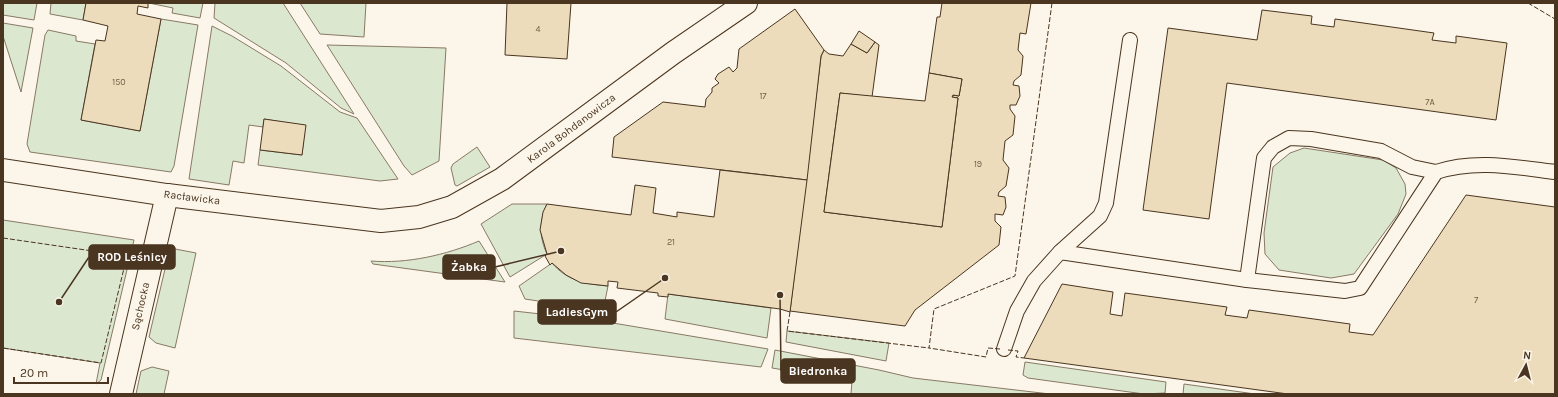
<svg xmlns="http://www.w3.org/2000/svg" width="1558" height="397" font-family="Karla,sans-serif">
<style>
.green{fill:#dce7d0;stroke:#887966}
.building{fill:#ecdcbc;stroke:#4a3520}
.lines{fill:none;stroke-linecap:round;stroke-linejoin:round}
.service-casing{stroke:#4a3520;stroke-width:16}
.minor-casing{stroke:#4a3520;stroke-width:24}
.service{stroke:#fbf6e9;stroke-width:14}
.minor{stroke:#fbf6e9;stroke-width:22}
.fence{stroke:#4a3520;stroke-width:1;stroke-dasharray:5 2;stroke-linecap:butt}
.labels{text-anchor:middle;stroke-width:3;stroke-linejoin:round;paint-order:stroke}
.number-label{font-size:9px;fill:#725f47}
.street-label{font-size:11px;fill:#4a3520;stroke:#fbf6e9}
.leader{fill:none;stroke:#4a3520;stroke-width:1.5}
.callout-dot{fill:#4a3520;stroke:#fbf6e9;stroke-width:1.5}
.callout{fill:#4a3520;stroke:#4a3520;stroke-width:1.5}
.callout-label{font-size:12px;text-anchor:middle;font-weight:bold;fill:#fff}
</style>
<rect width="100%" height="100%" fill="#fbf6e9"/>
<g class="green">
<polygon points="3,3 37,3 34,20 3,15"/>
<polygon points="51,3 86,3 83,20 50,14"/>
<polygon points="149,3 203,3 200,18 172,13 173,8"/>
<polygon points="215,3 283,3 354,114 341,108 286,63 214,18"/>
<polygon points="300,3 366,3 364,37 320,34"/>
<polygon points="161,19 198,25 174,166 171,172 30,152 27,144 45,35 48,30 76,36 76,41 95,44 81,120 140,131"/>
<polygon points="3,23 33,28 21,92 3,36"/>
<polygon points="212,26 232,36 281,66 340,112 357,118 398,179 380,181 258,165 260,150 302,155 305,126 264,119 263,127 249,125 244,163 233,161 229,185 189,179"/>
<polygon points="327,45 446,48 439,161 412,175 404,166"/>
<polygon points="477,147 490,167 457,186 455,185 451,168 453,164"/>
<polygon points="1304,148 1383,160 1396,168 1405,184 1406,194 1398,214 1354,274 1331,278 1279,270 1265,254 1264,233 1273,167 1290,153"/>
<path d="M512 204H547C539 221 539 237 547 254L510 277 481 224Z"/>
<polygon points="3,220 134,240 101,380 96,384 100,363 3,348"/>
<path d="M479 241 505 282 373 264 371 261C407 264 446 255 479 241Z"/>
<polygon points="170,248 196,253 175,348 156,343 149,337"/>
<path d="M552 263C567 281 586 284 608 286L603 311 525 299 519 286Z"/>
<polygon points="668,294 771,308 767,338 665,319"/>
<polygon points="514,311 595,320 768,349 761,367 514,338"/>
<polygon points="787,331 889,343 886,361 786,342"/>
<polygon points="775,350 879,370 913,378 1050,394 851,394 852,381 772,368"/>
<polygon points="1025,362 1166,382 1165,393 1144,394 1028,378 1023,375"/>
<polygon points="152,367 169,371 164,394 136,394 141,371"/>
<polygon points="1184,384 1255,394 1183,394"/>
</g>
<g class="building">
<polygon points="86,3 148,3 148,8 138,6 137,14 161,19 140,131 81,120 96,40 105,41 108,26 83,20"/>
<polygon points="507,3 571,3 567,59 505,55"/>
<polygon points="942,3 1031,3 1026,34 1020,33 1018,50 1023,56 1021,75 1014,81 1013,85 1019,86 1020,96 1016,105 1010,105 1010,109 1015,116 1013,135 1005,141 1003,160 1009,168 1006,186 999,192 998,196 1005,197 1006,207 1003,215 995,214 995,221 1001,227 999,245 915,310 905,326 790,311 821,56 824,50 829,54 843,56 851,44 867,53 875,42 879,45 872,97 840,93 824,212 942,227 958,98 952,97 953,95 959,96 962,79 929,73 937,17 940,17"/>
<polygon points="795,9 824,50 821,56 807,180 612,157 614,137 663,102 705,107 706,99 712,92 712,88 719,83 715,79 718,74 729,67 733,72 737,68 739,49"/>
<polygon points="1262,10 1312,16 1311,24 1334,27 1335,19 1434,33 1432,40 1456,43 1456,36 1507,43 1496,120 1227,83 1209,219 1143,210 1168,28 1257,40"/>
<polygon points="859,31 875,42 867,53 851,44"/>
<polygon points="929,73 962,79 959,96 953,95 952,97 958,98 942,227 824,212 840,93 925,101"/>
<polygon points="264,119 306,125 302,155 260,150"/>
<polygon points="720,170 807,180 790,312 780,309 668,294 668,297 658,296 658,293 617,288 618,282 608,281 608,286 581,283 566,275 552,263 550,265 545,256 547,254 540,230 543,212 547,204 631,215 635,185 656,188 653,213 677,217 677,212 714,217"/>
<polygon points="1466,195 1555,207 1555,394 1288,394 1024,358 1062,284 1113,292 1110,314 1122,316 1125,293 1227,307 1225,315 1247,318 1249,310 1350,324 1349,332 1373,335"/>
</g>
<g class="lines">
<defs>
<g id="service">
<polyline points="1060,252 1100,216 1106,203 1130,40"/>
<polyline points="1247,280 1264,158 1273,147 1289,138 1311,139 1381,151 1412,167 1436,172"/>
<path d="M1004 349 1017 311 1034 281 1060 252 1247 280 1345 291 1360 288 1436 172C1475 159 1515 167 1555 172"/>
</g>
<g id="minor">
<polyline points="3,170 167,195 381,221 419,217 452,207 502,179 673,53 746,3"/>
<polyline points="121,394 167,195"/>
</g>
</defs>
<use href="#service" class="service-casing"/>
<use href="#minor" class="minor-casing"/>
<use href="#service" class="service"/>
<use href="#minor" class="minor"/>
<g class="fence">
<polyline points="1528,3 1555,19"/>
<polyline points="3,238 127,256 101,363 3,348"/>
<polyline points="790,312 787,331 929,348"/>
<polyline points="1000,349 988,348 986,357 929,348 934,309 1015,276 1052,3"/>
<polyline points="1008,350 1018,351 1016,357 1024,358"/>
</g>
</g>
<g class="labels">
<g class="number-label">
<text x="538" y="32">4</text>
<text x="119" y="85">150</text>
<text x="763" y="99">17</text>
<text x="1430" y="105">7A</text>
<text x="978" y="167">19</text>
<text x="671" y="245">21</text>
<text x="1476" y="303">7</text>
</g>
<g class="street-label">
<text transform="translate(571 128) rotate(-37)" y="4">Karola Bohdanowicza</text>
<text transform="translate(192 197) rotate(7)" y="4">Racławicka</text>
<text transform="translate(140 306) rotate(-77)" y="4">Sąchocka</text>
</g>
</g>
<path class="leader" d="M59 302L89 257M561 251L495 267M665 278L616 312M780 295L781 371"/>
<g class="callout-dot">
<circle cx="59" cy="302" r="4"/>
<circle cx="561" cy="251" r="4"/>
<circle cx="665" cy="278" r="4"/>
<circle cx="780" cy="295" r="4"/>
</g>
<g class="callout">
<rect x="89" y="245" width="86" height="24" rx="4"/>
<rect x="443" y="255" width="52" height="24" rx="4"/>
<rect x="538" y="300" width="78" height="24" rx="4"/>
<rect x="781" y="359" width="74" height="24" rx="4"/>
</g>
<g class="callout-label">
<text x="132" y="261">ROD Leśnicy</text>
<text x="469" y="271">Żabka</text>
<text x="577" y="316">LadiesGym</text>
<text x="818" y="375">Biedronka</text>
</g>
<rect width="1558" height="397" fill="none" stroke="#4a3520" stroke-width="8"/>
<g transform="translate(1526 365) rotate(7)" stroke="#fbf6e9" stroke-width="3" paint-order="stroke">
<path d="M0-3L7 15L0 10L-7 15Z" fill="#4a3520"/>
<text y="-6" font-size="11" font-weight="bold" text-anchor="middle" fill="#4a3520">N</text>
</g>
<path d="M14 377v6h94v-6" fill="none" stroke="#4a3520" stroke-width="2"/>
<text x="20" y="377" font-size="12" fill="#4a3520" stroke="#fbf6e9" stroke-width="3" paint-order="stroke">20 m</text>
</svg>
